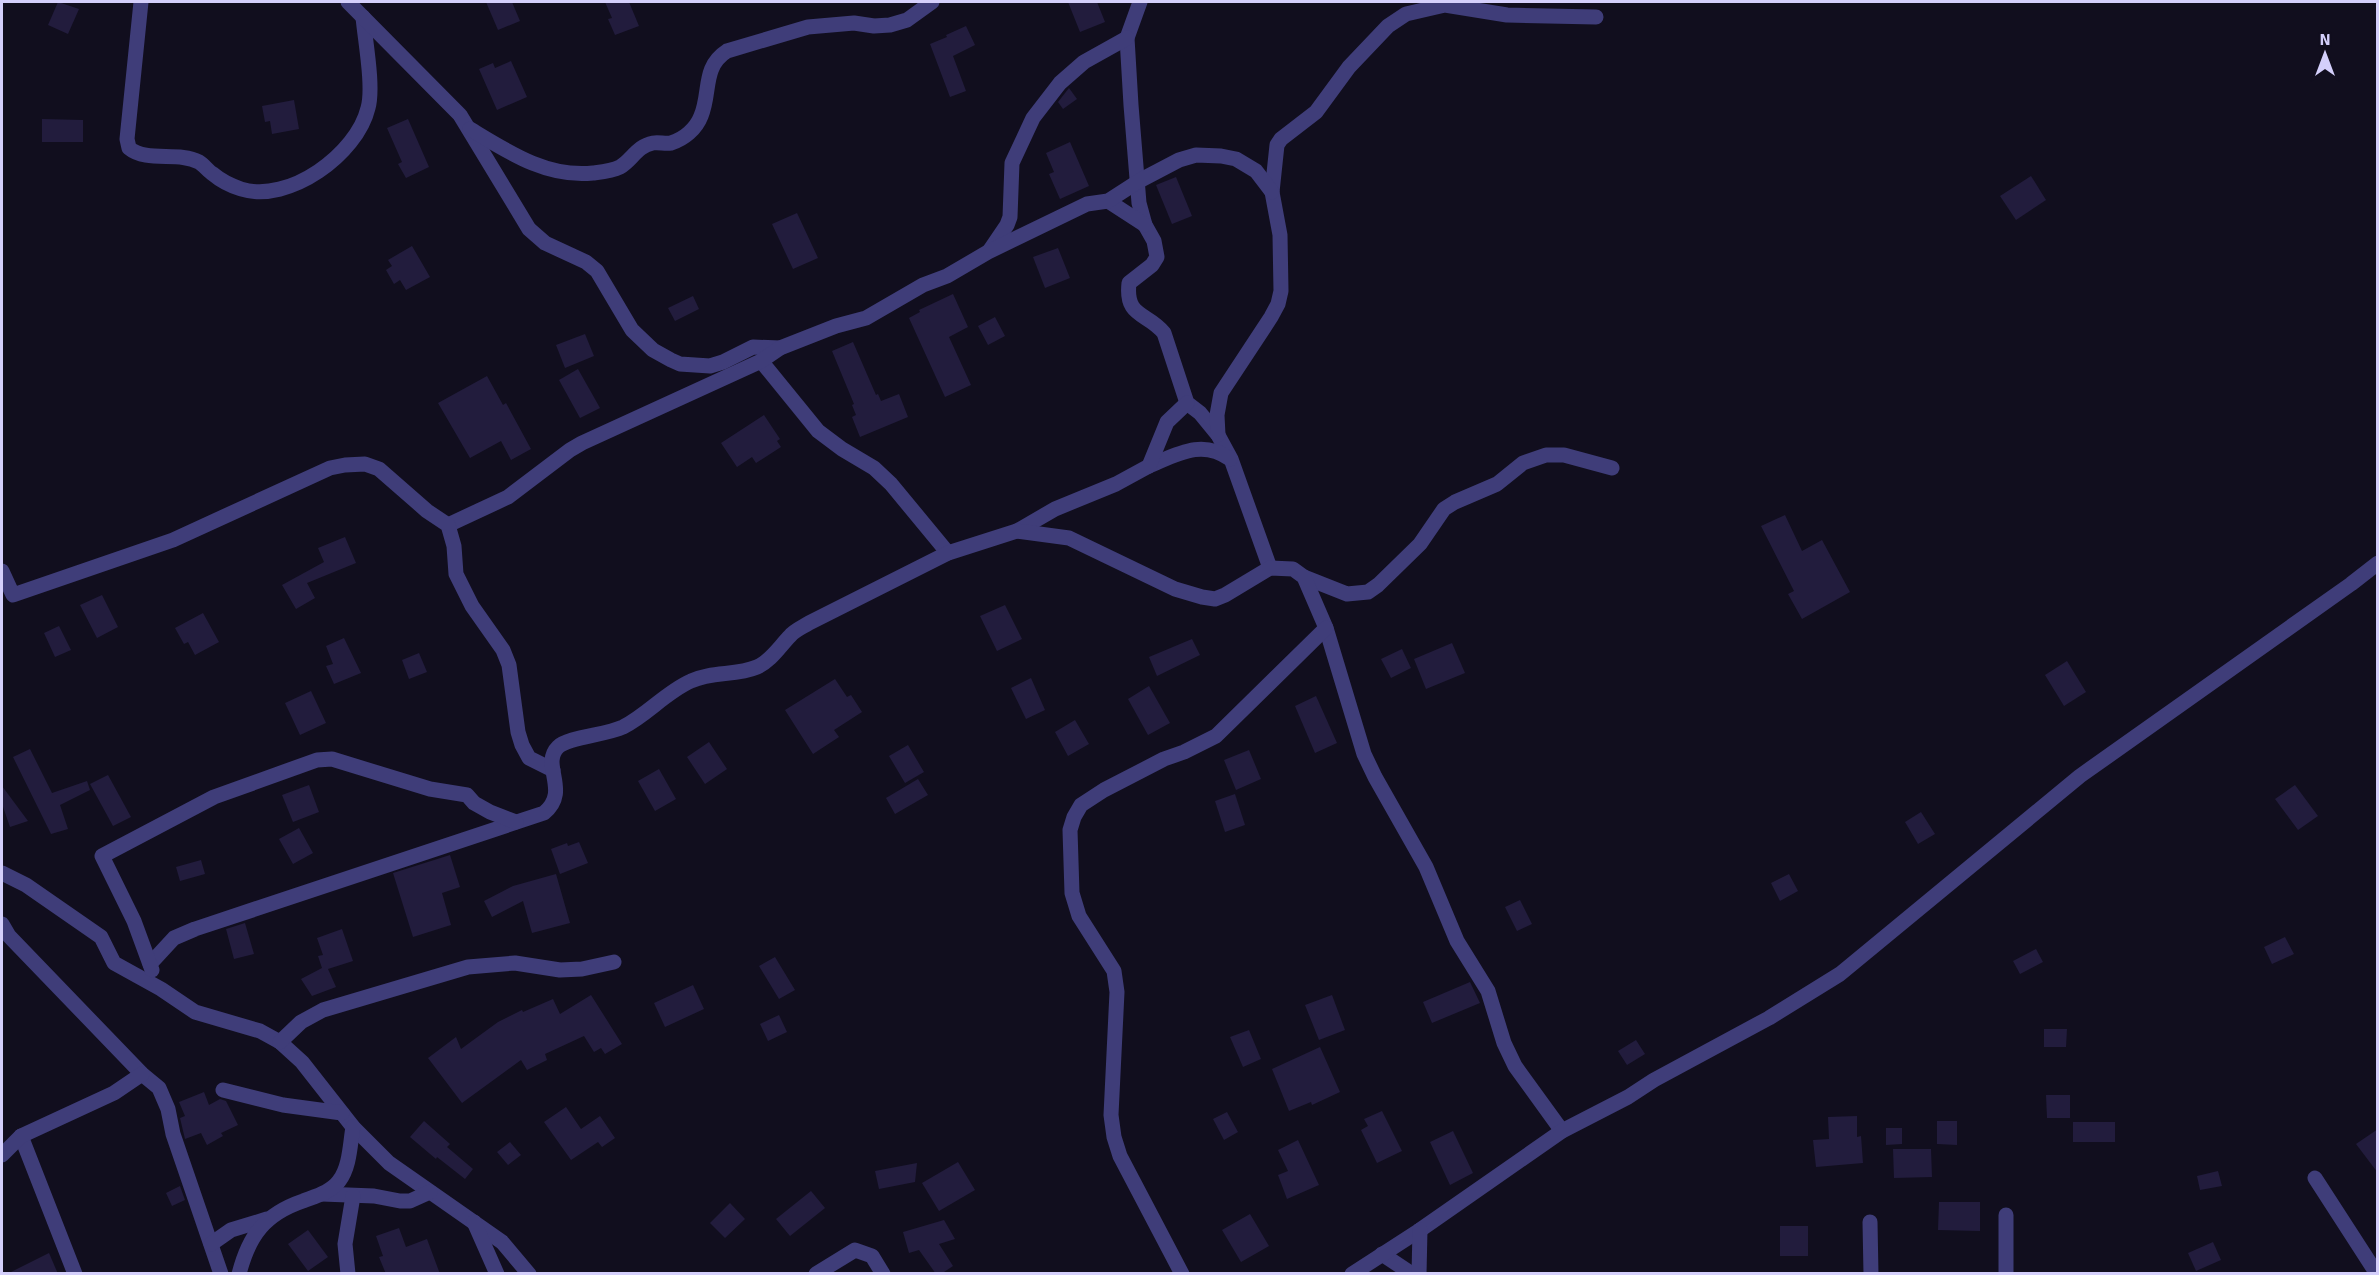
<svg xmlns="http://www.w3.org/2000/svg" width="2379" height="1275" font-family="Signika,sans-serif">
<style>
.building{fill:#221c3d}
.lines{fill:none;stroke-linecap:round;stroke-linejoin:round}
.minor{stroke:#3f3d79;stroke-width:15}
</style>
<rect width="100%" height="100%" fill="#110e1e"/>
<g class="building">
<polygon points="58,2 79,9 68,34 48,25"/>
<polygon points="486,2 512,2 520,21 498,30"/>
<polygon points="605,2 629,2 639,26 615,35 608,19 612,18"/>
<polygon points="1068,2 1097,2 1105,22 1080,32"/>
<polygon points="966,26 975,45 953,56 966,91 950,97 930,44 947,37 946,35"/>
<polygon points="511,61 527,97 497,110 479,69 493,63 495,68"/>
<polygon points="1069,88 1077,99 1063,109 1058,102"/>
<polygon points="294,100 299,129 272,134 270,121 265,122 262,106"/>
<polygon points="42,119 83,120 83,142 42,142"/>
<polygon points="408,119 429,167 406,178 398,164 402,162 387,128"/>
<polygon points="1070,142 1089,186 1060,199 1049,174 1054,172 1046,153"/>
<polygon points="2031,176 2046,200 2016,220 2000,196"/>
<polygon points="1176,177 1192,216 1172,224 1156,185"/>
<polygon points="797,213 818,258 793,269 772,224"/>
<polygon points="412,246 430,277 406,290 400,280 394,284 386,270 392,266 388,260"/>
<polygon points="1058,248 1070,278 1045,288 1033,257"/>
<polygon points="953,294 968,327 949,337 971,385 945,397 909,318 920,312 919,310"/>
<polygon points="693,296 699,309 675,321 668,308"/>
<polygon points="995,317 1005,336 988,345 978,326"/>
<polygon points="585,334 594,356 565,368 556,345"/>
<polygon points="853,342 876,395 878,394 881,401 899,394 908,417 860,437 852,417 856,415 852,405 854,404 832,351"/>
<polygon points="578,369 600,408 580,418 559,380"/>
<polygon points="487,376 503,405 506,403 531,449 511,460 501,441 470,458 438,403"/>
<polygon points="764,415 780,439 777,441 781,447 756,463 752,457 737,467 721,443"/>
<polygon points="1785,515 1802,551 1822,540 1850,592 1802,619 1788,594 1794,591 1761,526"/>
<polygon points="345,537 356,563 307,583 315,598 296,609 282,585 324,562 318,548"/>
<polygon points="102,595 118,627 97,638 80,605"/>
<polygon points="1005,605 1022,639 997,651 980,616"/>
<polygon points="203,613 219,642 195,655 188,642 184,644 175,628"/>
<polygon points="59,626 71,650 55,657 44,633"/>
<polygon points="344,638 361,673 334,684 326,666 333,664 326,646"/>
<polygon points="1192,639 1200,655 1157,676 1149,657"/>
<polygon points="1452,643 1465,673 1426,689 1414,659"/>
<polygon points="1402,649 1411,668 1391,678 1381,659"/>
<polygon points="419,653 427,672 409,679 402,660"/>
<polygon points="2067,661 2086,692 2064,706 2045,675"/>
<polygon points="1031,678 1045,710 1026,719 1011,688"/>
<polygon points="835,679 847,697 851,695 862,712 834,730 839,737 813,754 785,710"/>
<polygon points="1149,686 1170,723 1148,735 1128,699"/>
<polygon points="311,691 326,723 300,735 285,703"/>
<polygon points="1316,696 1337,743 1315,753 1295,706"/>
<polygon points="1075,720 1089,744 1068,756 1055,732"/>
<polygon points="709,742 727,769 705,784 687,757"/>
<polygon points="908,745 924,772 905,783 889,756"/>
<polygon points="30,749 52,793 87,781 90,790 60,805 68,829 51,834 13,757"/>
<polygon points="1249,750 1261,779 1236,790 1224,760"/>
<polygon points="659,769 676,799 655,811 638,781"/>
<polygon points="108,775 131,817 113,826 90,784"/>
<polygon points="918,779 928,795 895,814 886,798"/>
<polygon points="309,785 319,812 293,822 282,795"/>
<polygon points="2295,785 2318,816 2298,830 2275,799"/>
<polygon points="2,786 28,821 10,827 2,804"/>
<polygon points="1235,794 1245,825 1225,832 1215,801"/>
<polygon points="1921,812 1935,834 1918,844 1905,822"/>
<polygon points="299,828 313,853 293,864 279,839"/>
<polygon points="579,842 588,863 560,874 551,849 567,843 568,846"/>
<polygon points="450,855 460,887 442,893 451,925 413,937 393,873"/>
<polygon points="201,860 205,874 180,881 176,867"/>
<polygon points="556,874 570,923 532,933 523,901 492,917 484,901 513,886"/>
<polygon points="1789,874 1798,891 1780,901 1771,883"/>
<polygon points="1520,900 1532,924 1517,931 1505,907"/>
<polygon points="245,923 254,954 234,959 226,929"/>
<polygon points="342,929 353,961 328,969 336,987 312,996 301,979 322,968 318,956 323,955 317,938"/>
<polygon points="2285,937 2294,954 2272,964 2264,947"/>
<polygon points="2036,949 2043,962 2020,974 2013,961"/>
<polygon points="775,957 795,990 779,999 759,966"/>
<polygon points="1470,982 1480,1003 1432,1023 1423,1002"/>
<polygon points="693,985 704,1009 665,1027 654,1003"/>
<polygon points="591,995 622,1044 605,1054 601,1048 594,1052 584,1036 545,1054 547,1060 527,1070 521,1060 462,1103 428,1058 456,1037 461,1049 498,1022 522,1010 523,1012 553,999 560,1014"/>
<polygon points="1332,995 1345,1030 1319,1040 1305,1005"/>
<polygon points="779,1015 787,1032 768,1041 760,1024"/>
<polygon points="2044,1029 2067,1029 2066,1047 2044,1047"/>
<polygon points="1249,1030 1261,1059 1243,1067 1230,1037"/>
<polygon points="1636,1040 1645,1054 1627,1065 1618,1051"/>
<polygon points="1320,1047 1340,1092 1312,1105 1311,1102 1289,1111 1272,1069"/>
<polygon points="204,1092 209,1105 220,1099 226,1101 238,1125 221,1133 223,1136 207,1145 201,1133 185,1139 180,1118 185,1116 179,1102"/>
<polygon points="2046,1095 2070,1095 2070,1118 2047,1118"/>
<polygon points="566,1107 581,1129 600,1116 615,1138 602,1147 598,1142 571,1160 544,1122"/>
<polygon points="1382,1111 1402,1151 1377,1163 1361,1130 1368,1126 1364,1119"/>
<polygon points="1227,1112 1238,1132 1224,1140 1213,1119"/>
<polygon points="1857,1116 1857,1137 1861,1136 1863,1163 1816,1167 1813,1140 1829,1139 1828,1117"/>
<polygon points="424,1121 450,1144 447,1147 473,1169 465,1179 437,1157 436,1159 410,1137"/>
<polygon points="1937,1121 1957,1121 1957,1145 1937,1144"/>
<rect x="2073" y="1122" width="42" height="20"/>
<polygon points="1886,1128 1902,1128 1902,1144 1886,1145"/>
<polygon points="2378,1129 2378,1173 2356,1144"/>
<polygon points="1453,1131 1473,1173 1450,1185 1430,1142"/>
<polygon points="1298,1140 1319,1185 1287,1199 1278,1175 1288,1171 1278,1150"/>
<polygon points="510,1142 521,1155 508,1165 497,1152"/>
<polygon points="1893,1149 1931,1149 1932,1177 1894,1178"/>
<polygon points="958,1162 975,1190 939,1211 922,1183"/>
<polygon points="917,1163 915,1182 879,1189 875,1171"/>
<polygon points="2218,1171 2222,1186 2200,1190 2197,1176"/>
<polygon points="180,1186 185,1200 172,1206 166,1193"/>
<polygon points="811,1191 825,1208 790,1236 776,1219"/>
<polygon points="1939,1202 1980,1202 1980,1231 1938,1230"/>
<polygon points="730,1203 745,1219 725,1238 710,1223"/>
<polygon points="1250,1214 1269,1246 1241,1262 1222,1230"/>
<polygon points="944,1220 955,1239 939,1244 953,1266 941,1274 936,1274 919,1250 909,1253 903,1232"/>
<rect x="1780" y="1226" width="28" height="30"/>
<polygon points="399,1228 406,1247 427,1239 440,1274 386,1274 379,1257 383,1256 376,1236"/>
<polygon points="308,1230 328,1257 308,1271 288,1244"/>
<polygon points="2213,1242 2221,1260 2196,1271 2188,1253"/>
<polygon points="49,1253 58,1274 7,1274"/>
</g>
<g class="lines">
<g class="minor">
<path d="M141 2 127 139 129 148C147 163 178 151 199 162 204 165 208 171 213 174 220 180 232 186 241 189 289 204 357 154 368 108 374 87 365 40 363 17"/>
<polyline points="348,2 460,115 529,229 545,243 586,262 597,271 632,330 653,350 671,360 680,364 710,366 723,362 753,347 780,348"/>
<path d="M1140 2 1127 38 1131 105 1139 203 1145 225 1154 241 1157 257 1152 265 1129 283C1125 318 1147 312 1164 333L1187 403 1200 413 1218 435 1231 459 1270 568"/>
<path d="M470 129C508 152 547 178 593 173 601 172 612 171 620 167 632 160 637 146 653 143 659 142 665 144 671 143 684 139 696 129 701 116 711 92 702 67 727 51L808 27 854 23 874 26 890 25 907 20 932 2"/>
<polyline points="1108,201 1145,225"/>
<polyline points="990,250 1007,225 1010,217 1012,163 1033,118 1060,83 1084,62 1127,38"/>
<polyline points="761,361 818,431 842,449 874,468 891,484 948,553"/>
<polyline points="1218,435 1217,415 1221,393 1271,317 1278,304 1281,291 1280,235 1272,192 1277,145 1281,139 1316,112 1349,67 1388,26 1406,14 1445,5 1507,15 1596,17"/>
<path d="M1149 466C1178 454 1202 439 1230 459"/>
<polyline points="448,525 508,497 570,450 582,443 761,361 780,348 836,326 866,318 923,285 947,276 988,252 1087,204 1108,201 1139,181 1179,160 1196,155 1221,156 1236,159 1256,171 1272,192"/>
<polyline points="1017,531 1055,509 1116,484 1149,466 1167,422 1187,403"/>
<polyline points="2,571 13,595 173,540 330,468 345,465 365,464 379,469 427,511 448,525 454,546 456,574 472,606 503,650 509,665 518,732 522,745 529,758 553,770"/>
<polyline points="1304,577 1347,594 1368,592 1378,585 1420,544 1444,509 1455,502 1497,484 1523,463 1546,455 1564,455 1612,468"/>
<polyline points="2,873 26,885 101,937 114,963 161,989 195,1012 260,1031 280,1042 302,1062 353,1127 389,1163 502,1242 529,1274"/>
<polyline points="2,924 9,936 142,1074 159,1088 168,1109 173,1134 221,1274"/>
<path d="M150 964 174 938 195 929 544 813C571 791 540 765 558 747 568 737 606 735 623 727 647 715 666 692 691 681 712 671 736 676 757 667 771 661 780 646 790 636 795 630 803 627 809 623L948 553 1017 531 1069 538 1175 589 1202 597 1215 599 1225 595 1270 568 1293 569 1304 577 1326 628 1364 754 1375 777 1426 867 1457 941 1488 991 1504 1043 1515 1066 1562 1131"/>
<polyline points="152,970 134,921 102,856 214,797 317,760 332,759 430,789 467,795 474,803 490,812 516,822"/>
<polyline points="280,1042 301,1022 323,1010 468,967 515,963 560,970 582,969 614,962"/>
<polyline points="223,1090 283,1105 342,1113"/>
<polyline points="21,1136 75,1274"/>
<polyline points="2,1155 21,1136 114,1093 142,1074"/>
<polyline points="2315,1178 2377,1274"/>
<polyline points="322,1194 374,1196 400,1201 410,1201 430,1192"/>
<polyline points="2006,1215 2006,1274"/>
<polyline points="474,1222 497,1274"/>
<polyline points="1870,1222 1871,1274"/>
<polyline points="211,1244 231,1230 267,1219"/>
<polyline points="1382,1254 1412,1274"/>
<path d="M239 1274C249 1235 265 1214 303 1201 316 1196 331 1192 339 1181 350 1167 350 1144 353 1127"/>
<polyline points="348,1274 345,1244 353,1196"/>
<polyline points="816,1274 855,1250 872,1256 883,1274"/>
<polyline points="1182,1274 1120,1156 1114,1137 1111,1115 1117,992 1114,971 1079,916 1072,893 1070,830 1074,817 1081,805 1104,790 1164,759 1184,752 1216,736 1326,628"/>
<polyline points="1352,1274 1420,1230 1562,1131 1628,1097 1654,1080 1769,1018 1840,974 2080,776 2351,584 2378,563"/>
<polyline points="1419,1274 1420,1230"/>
</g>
</g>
<rect width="2379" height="1275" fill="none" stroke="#d4cffb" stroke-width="6"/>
<g transform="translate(2325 54)" stroke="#110e1e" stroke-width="4.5" paint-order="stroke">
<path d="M0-4.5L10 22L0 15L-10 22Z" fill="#d4cffb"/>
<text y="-9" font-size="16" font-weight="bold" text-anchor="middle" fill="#d4cffb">N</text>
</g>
</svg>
